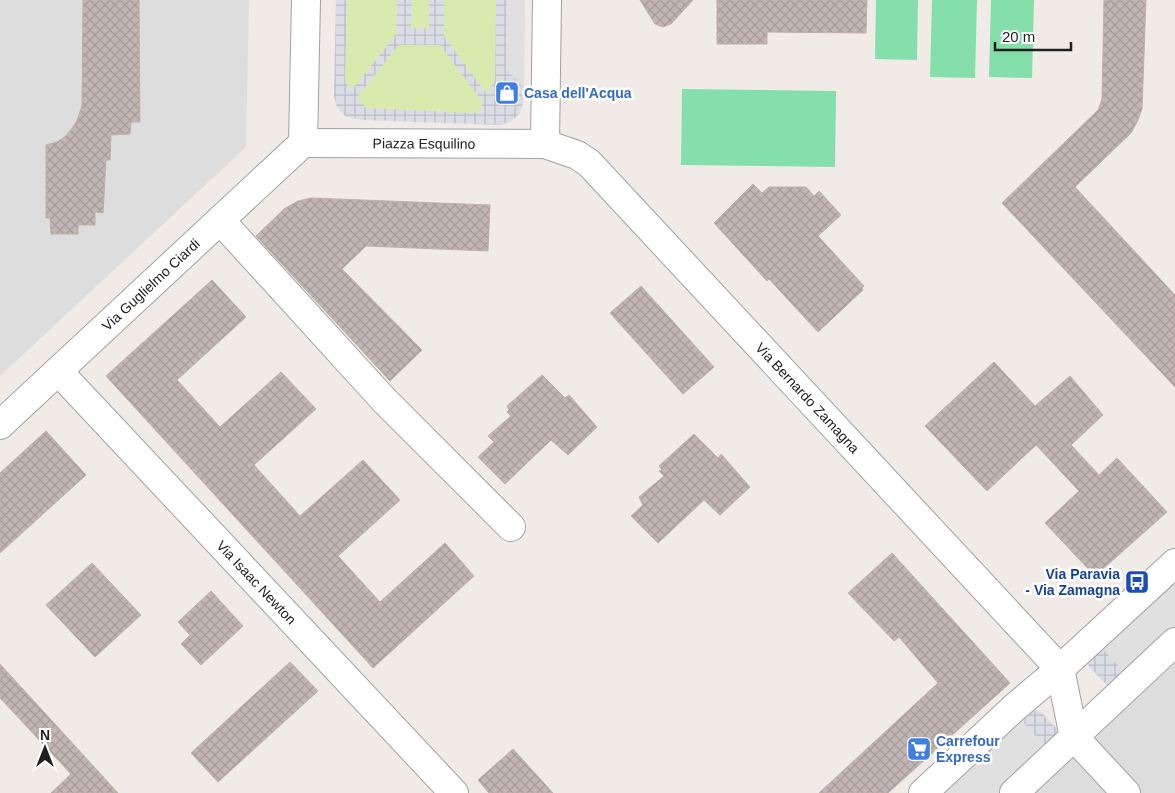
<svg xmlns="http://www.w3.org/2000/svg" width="1175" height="793" font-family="Helvetica,sans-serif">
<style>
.residential{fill:#dedddd}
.grass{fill:#d8eaad}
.pitch{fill:#85dfaa}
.parking{fill:#e0e0e0}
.plaza{fill:url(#plaza-grid);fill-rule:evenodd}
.building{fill:url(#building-cross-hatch);stroke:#c2afa9}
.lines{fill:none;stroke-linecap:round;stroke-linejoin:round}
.minor-casing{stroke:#a1a1a1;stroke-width:30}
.minor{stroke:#fff;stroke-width:28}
.labels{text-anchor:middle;stroke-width:5;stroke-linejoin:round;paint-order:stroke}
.shop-label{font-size:14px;font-weight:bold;fill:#366cbe;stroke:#fff;text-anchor:start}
.street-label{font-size:14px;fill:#202020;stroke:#fff}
.transit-label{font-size:14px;font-weight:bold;fill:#164399;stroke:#fff;text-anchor:end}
</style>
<defs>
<pattern id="plaza-grid" width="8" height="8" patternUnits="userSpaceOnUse" patternTransform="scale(1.25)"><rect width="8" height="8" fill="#dbdde6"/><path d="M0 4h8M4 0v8" fill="none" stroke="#bcbdc5"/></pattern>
<pattern id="building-cross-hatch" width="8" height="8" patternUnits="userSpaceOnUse" patternTransform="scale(1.25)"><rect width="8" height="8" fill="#c1b6b3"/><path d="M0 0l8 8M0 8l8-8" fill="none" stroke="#a69c9a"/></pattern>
</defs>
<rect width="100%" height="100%" fill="#f1ebe7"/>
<g class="residential">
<polygon points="0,0 249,0 246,147 0,376"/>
<polygon points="1175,654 1175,793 1024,793"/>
</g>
<g class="grass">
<polygon points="347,0 397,0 396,34 352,90 345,82"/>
<polygon points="412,0 429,0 429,28 411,28"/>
<polygon points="444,0 496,0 495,80 487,94 444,36"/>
<polygon points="399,45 440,45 483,103 478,113 366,109 357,97"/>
</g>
<g class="pitch">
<polygon points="876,0 918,0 917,60 875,59"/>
<polygon points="932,0 977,0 975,78 930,77"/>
<polygon points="991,0 1034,0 1032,78 989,77"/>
<polygon points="682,89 836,91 835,167 681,165"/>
</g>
<g class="parking">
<polygon points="507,0 525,0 524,88 506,69"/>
<polygon points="1175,580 1175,631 1127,675 1102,648"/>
<polygon points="1022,721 1048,749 1001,793 945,793"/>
</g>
<g class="plaza">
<path d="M336 0H347L345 82 352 90 396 34 397 0H412L411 28H429V0H444V36L487 94 495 80 496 0H507L506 69 524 88 523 103 520 113 512 121 500 125 361 120 345 116 337 107 334 96ZM399 45H440L483 103 478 113 366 108 357 97Z"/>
<polygon points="1102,648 1127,675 1108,686 1089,667 1088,663 1090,659"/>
<polygon points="1037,710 1041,712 1061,733 1048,749 1022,721 1033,711"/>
</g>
<g class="building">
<polygon points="83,0 139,0 140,122 131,122 130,134 111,135 110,160 106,160 103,213 95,212 95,225 78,225 78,234 51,234 50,218 46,218 46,145 57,142 66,136 76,123 82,106"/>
<polygon points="640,0 693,0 671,24 663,27 655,24"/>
<polygon points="717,0 867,0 866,33 767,32 767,44 717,44"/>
<polygon points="1104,0 1146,0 1142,109 1137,122 1131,133 1075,187 1175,295 1175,387 1002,203 1098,110 1102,99"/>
<polygon points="753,184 762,193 769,187 806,187 814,196 819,191 841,215 818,236 864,286 862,288 863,290 818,332 769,279 767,281 714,223"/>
<polygon points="311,198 490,205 488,251 366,246 342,269 422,350 390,381 256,236 284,209 298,201"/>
<polygon points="212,280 246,317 177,380 220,427 281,372 316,409 254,465 300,516 363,460 400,500 338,556 380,602 445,543 474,576 373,668 106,376"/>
<polygon points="641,286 714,367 683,394 610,313"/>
<polygon points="994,362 1035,406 1070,376 1103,415 1071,445 1099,475 1117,458 1167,512 1095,576 1045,523 1079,491 1036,445 987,491 925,426"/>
<polygon points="542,375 565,398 569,395 597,427 568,455 551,440 505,484 478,457 494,442 488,436 511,416 507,412 509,410 507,406"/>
<polygon points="46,431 86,475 0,553 0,473"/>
<polygon points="694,434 718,458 721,454 750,487 720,515 704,500 658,543 631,516 643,505 639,497 664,476 659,471 662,470 659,466"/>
<polygon points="892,553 1010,683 888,793 819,793 938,683 899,637 894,641 848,593"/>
<polygon points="92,563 141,615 95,657 46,605"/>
<polygon points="211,591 243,626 201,665 181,644 190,635 178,622"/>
<polygon points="290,662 318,691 218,782 191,753"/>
<polygon points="0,664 118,793 51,793 71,774 0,698"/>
<polygon points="513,749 553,793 489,793 478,780"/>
</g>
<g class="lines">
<defs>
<g id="minor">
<path id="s1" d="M303 143 545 144 577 155 589 163 1060 669"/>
<polyline points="303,143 306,0"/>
<polyline points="545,144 547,0"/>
<polyline points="220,220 384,400 511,527"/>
<path id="s2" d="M58 371 454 793"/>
<path id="s3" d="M0 425 303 143"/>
<polyline points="1060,669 1074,737"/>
<polyline points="1074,737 1126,793"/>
<polyline points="923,793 1015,707 1060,669 1175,563"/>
<polyline points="1014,793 1175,642"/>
</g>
</defs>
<use href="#minor" class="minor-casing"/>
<use href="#minor" class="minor"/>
</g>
<defs>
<symbol id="shop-square" viewBox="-11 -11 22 22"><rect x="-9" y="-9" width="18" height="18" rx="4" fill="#3f7fe0" stroke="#fff"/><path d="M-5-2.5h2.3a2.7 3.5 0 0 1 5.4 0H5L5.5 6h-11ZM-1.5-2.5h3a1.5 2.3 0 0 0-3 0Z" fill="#fff"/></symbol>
<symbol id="bus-square" viewBox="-11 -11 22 22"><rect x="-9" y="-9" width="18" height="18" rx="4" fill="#1a4fb4" stroke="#fff"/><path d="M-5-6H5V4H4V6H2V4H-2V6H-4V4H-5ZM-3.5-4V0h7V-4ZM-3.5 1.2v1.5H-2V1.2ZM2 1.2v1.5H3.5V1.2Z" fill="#fff"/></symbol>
<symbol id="supermarket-square" viewBox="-11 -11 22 22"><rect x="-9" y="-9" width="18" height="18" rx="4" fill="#3f7fe0" stroke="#fff"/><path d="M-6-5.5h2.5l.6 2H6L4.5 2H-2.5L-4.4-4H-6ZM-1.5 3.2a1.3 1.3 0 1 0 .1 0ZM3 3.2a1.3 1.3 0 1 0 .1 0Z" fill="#fff"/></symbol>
</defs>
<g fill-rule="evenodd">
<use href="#shop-square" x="493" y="79" width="28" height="28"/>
<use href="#bus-square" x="1123" y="568" width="28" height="28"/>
<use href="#supermarket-square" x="905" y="735" width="28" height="28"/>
</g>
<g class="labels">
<g class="shop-label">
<text x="524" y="98">Casa dell'Acqua</text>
<text x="936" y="746">Carrefour<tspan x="936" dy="16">Express</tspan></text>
</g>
<g class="street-label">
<text dy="5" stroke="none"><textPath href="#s1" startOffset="121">Piazza Esquilino</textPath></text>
<text dy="5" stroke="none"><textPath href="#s3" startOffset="206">Via Guglielmo Ciardi</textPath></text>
<text dy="5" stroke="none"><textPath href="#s1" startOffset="611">Via Bernardo Zamagna</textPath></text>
<text dy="5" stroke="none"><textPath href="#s2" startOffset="290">Via Isaac Newton</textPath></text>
</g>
<g class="transit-label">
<text x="1120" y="579">Via Paravia<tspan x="1120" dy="16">- Via Zamagna</tspan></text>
</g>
</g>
<g transform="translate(45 748)" stroke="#ffffff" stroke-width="4" paint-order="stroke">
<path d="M0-4L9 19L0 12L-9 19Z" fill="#202020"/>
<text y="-8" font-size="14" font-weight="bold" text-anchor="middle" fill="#202020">N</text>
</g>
<path d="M995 42v8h76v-8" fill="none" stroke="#202020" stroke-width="2.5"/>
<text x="1002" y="42" font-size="15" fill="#202020" stroke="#ffffff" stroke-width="4" paint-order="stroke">20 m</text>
</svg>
